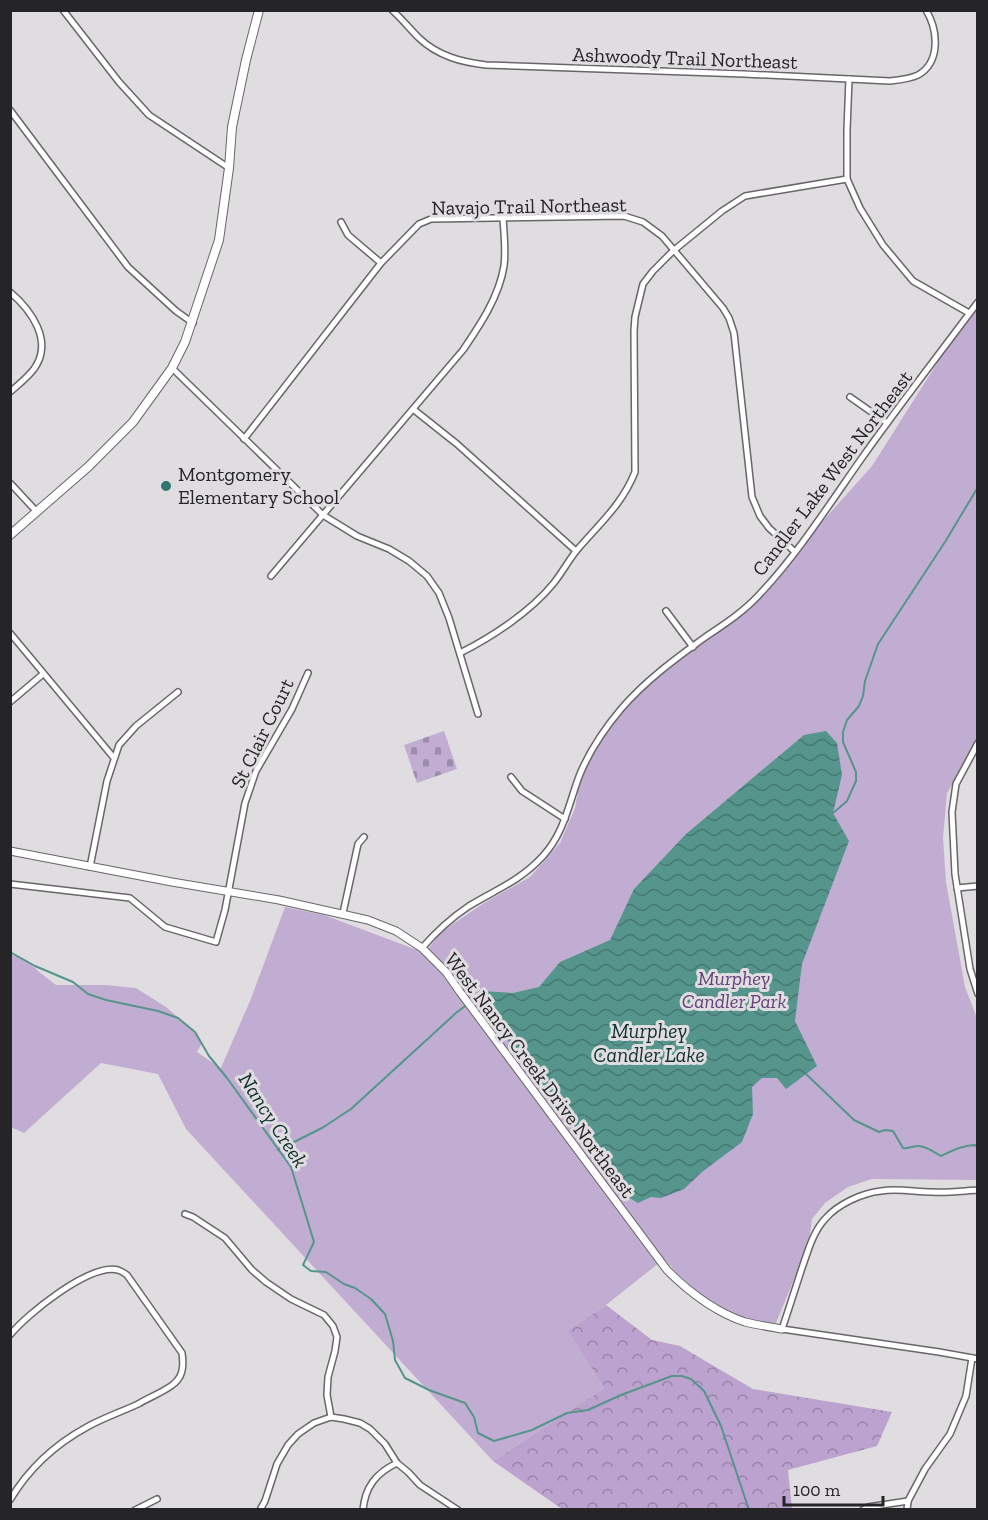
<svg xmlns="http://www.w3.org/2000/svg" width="988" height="1520" font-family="'Zilla Slab',serif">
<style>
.forest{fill:url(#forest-crowns)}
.cemetery{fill:url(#cemetery-stones)}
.park{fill:#c2add2}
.water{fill:url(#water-waves)}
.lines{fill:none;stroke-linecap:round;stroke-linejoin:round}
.stream{stroke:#55958c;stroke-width:2}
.minor-casing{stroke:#686669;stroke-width:8}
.tertiary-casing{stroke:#686669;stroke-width:9}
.secondary-casing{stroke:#686669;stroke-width:10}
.minor{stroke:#fff;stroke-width:5}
.tertiary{stroke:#fff;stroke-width:7}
.secondary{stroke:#fff;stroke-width:8}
.poi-dot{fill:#2f766d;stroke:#e0dde1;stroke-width:2}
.labels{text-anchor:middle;stroke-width:6;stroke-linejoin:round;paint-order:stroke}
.street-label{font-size:20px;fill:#252426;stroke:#e0dde1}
.poi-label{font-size:20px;fill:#252426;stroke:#e0dde1;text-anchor:start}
.park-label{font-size:20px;font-style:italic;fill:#644179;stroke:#e0dde1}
.water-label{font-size:21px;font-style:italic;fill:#10312d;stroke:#e0dde1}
</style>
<defs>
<pattern id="forest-crowns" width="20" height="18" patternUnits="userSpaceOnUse" patternTransform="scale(1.5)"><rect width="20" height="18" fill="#bca2ce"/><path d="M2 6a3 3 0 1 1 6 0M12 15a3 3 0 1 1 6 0" fill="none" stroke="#9984a7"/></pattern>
<pattern id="cemetery-stones" width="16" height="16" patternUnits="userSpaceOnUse" patternTransform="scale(1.5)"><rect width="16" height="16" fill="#c2add2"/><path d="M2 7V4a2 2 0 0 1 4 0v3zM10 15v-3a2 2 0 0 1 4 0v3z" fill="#9d8daa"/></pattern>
<pattern id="water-waves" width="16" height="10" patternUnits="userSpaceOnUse" patternTransform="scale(1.5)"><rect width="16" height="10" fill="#55958c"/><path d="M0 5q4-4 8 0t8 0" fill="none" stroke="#467972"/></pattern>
</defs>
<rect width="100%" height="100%" fill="#e0dde1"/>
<polygon class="forest" points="606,1305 652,1340 680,1346 753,1389 892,1412 877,1446 788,1470 792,1509 562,1509 493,1461 604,1388 567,1331"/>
<polygon class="cemetery" points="444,731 457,769 417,783 404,745"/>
<path class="park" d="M977 308V742L947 793 943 838 946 882 965 987 977 1018V1180L872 1179 848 1187 825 1203 812 1219 809 1243 776 1323C740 1324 705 1299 680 1276 674 1271 670 1264 664 1259L606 1305 568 1331 605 1388 493 1461 186 1129 158 1074 101 1063 24 1133 11 1127 10 954 27 960 38 971 56 985H106L136 988 166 1007 196 1033 202 1043 197 1052 213 1063 220 1070 250 1001 285 907 324 915 425 953 441 932 484 903 530 877 560 843 575 808 583 764 618 713 645 687 718 630 769 581 872 466 960 327Z"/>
<polygon class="water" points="826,731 837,743 842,775 833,813 849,841 802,964 795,1021 817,1066 786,1089 777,1078 762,1078 752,1087 753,1114 742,1142 702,1172 684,1189 661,1198 651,1197 638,1203 626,1196 477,999 482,991 513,993 539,987 560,962 610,940 634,889 686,834 804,735"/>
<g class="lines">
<g class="stream">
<polyline points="833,813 847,801 856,781 856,772 843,742 843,732 847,720 859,706 863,696 865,681 878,644 945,542 978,487"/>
<polyline points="10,952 35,966 73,982 88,994 106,1000 158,1011 178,1018 195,1032 209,1056 227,1078 291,1167 314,1242 303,1265 311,1271 326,1272 344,1284 355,1288 371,1299 385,1314 393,1341 395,1360 405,1378 429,1390 465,1403 474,1417 478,1433 494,1441 532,1430 567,1413 588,1410 621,1395 672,1376 682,1376 691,1379 704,1391 721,1426 749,1510"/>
<path d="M806 1074 854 1120 879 1132 885 1130 893 1131 903 1148C909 1149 913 1146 918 1146 925 1145 935 1153 941 1156 952 1151 963 1145 975 1145L978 1148"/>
<polyline points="278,1150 322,1128 351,1109 456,1013 473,1000 477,999"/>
</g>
<defs>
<g id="minor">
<polyline points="63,10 119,82 149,115 229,168"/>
<path d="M392 10C402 19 410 29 419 38 438 56 461 62 486 65L744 74 890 81C899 80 910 79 918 75 941 62 938 30 926 10"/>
<polyline points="849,79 847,130 847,179 860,208 883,245 913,281 969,313"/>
<polyline points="10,110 128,267 176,311 193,323"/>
<polyline points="341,222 348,235 381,263"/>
<path d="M10 292C31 310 54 341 34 369 27 378 18 385 10 392"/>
<polyline points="172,368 323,515 357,536 389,549 409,561 427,576 439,593 449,618 478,714"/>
<polyline points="850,397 887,423"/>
<polyline points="413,409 457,444 576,551"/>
<polyline points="244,439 381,263 419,224 431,219 624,216 643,222 662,236 723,308 729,318 734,333 752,497 760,516 769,528 795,552"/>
<polyline points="10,483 37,512"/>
<path d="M271 576 463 350C480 325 499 297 504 266 506 250 504 234 503 218"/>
<polyline points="666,611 693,647"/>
<polyline points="10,633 114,758"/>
<path d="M460 653C492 637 530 612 553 584 562 573 568 561 577 550 599 524 622 505 635 472L634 331 635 317 643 284 653 271 673 251 722 211 745 196 847 179"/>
<polyline points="10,702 43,674"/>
<polyline points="978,743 956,784 952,812 955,874 970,969 978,994"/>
<polyline points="511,777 522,791 565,819"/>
<polyline points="90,867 107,781 119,745 136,726 178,692"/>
<polyline points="10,884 130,898 165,927 216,942 225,910 245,803 256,771 292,709 308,673"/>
<polyline points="957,888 978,886"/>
<polyline points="343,913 358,844 364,837"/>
<path d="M422 948C435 933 451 918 469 906 497 889 520 881 543 856 565 832 569 802 580 774 590 750 605 728 621 709 645 681 675 659 704 638 723 625 742 613 758 596 798 554 830 503 864 455 901 403 940 353 978 302"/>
<path d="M978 1190C962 1191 947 1193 932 1192 915 1192 898 1188 881 1191 862 1193 838 1204 825 1219 813 1232 808 1251 802 1268 795 1289 789 1309 782 1329L939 1352 978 1359"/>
<polyline points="185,1214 193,1217 225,1238 252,1270 266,1282 291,1299 324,1315 333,1326 337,1337 335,1351 328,1377 327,1395 331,1417"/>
<path d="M10 1335C27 1314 90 1263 118 1270 121 1271 124 1273 127 1275L182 1353C184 1367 183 1378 171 1386 161 1393 148 1398 138 1404 121 1412 103 1418 87 1427 54 1445 29 1468 10 1500"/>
<polyline points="135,1510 157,1499"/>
<polyline points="260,1510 265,1501 277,1464 288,1445 298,1434 314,1423 331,1417 344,1419 360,1423 370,1429 385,1444 397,1463 408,1472 420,1485 458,1510"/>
<path d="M363 1510C365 1487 376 1473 397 1463"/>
<polyline points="863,1510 868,1507 908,1501"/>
<polyline points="907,1510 908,1501 925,1469 950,1434 966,1396 972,1358"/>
</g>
<path id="tertiary" d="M10 851 172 882 279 900 368 920 396 931 422 948 446 972 460 992 667 1270C689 1292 715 1312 745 1322 757 1325 770 1327 782 1329"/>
<polyline id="secondary" points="10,535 88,467 133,422 172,368 185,342 219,240 229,168 232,127 246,60 259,10"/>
</defs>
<use href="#minor" class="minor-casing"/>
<use href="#tertiary" class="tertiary-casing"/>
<use href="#secondary" class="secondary-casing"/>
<use href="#minor" class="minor"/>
<use href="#tertiary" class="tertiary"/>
<use href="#secondary" class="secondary"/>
</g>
<circle class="poi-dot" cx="166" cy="486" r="6"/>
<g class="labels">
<g class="street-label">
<text transform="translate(685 58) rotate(2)" y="7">Ashwoody Trail Northeast</text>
<text transform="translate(529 206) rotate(-1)" y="7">Navajo Trail Northeast</text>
<text transform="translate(832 473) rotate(-53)" y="7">Candler Lake West Northeast</text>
<text transform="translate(262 733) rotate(-64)" y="7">St Clair Court</text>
<text transform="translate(540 1075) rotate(53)" y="7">West Nancy Creek Drive Northeast</text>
</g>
<g class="poi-label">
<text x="178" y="481">Montgomery<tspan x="178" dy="23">Elementary School</tspan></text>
</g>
<g class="park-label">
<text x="734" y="985">Murphey<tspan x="734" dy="23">Candler Park</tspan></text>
</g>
<g class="water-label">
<text x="649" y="1038">Murphey<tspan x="649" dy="24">Candler Lake</tspan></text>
<text transform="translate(273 1120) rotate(57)" y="7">Nancy Creek</text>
</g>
</g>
<rect width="988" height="1520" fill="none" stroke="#252426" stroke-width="24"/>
<path d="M784 1496v9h99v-9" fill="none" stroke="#252426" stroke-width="3"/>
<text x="793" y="1496" font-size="18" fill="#252426" stroke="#e0dde1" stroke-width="4.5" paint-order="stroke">100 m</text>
</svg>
